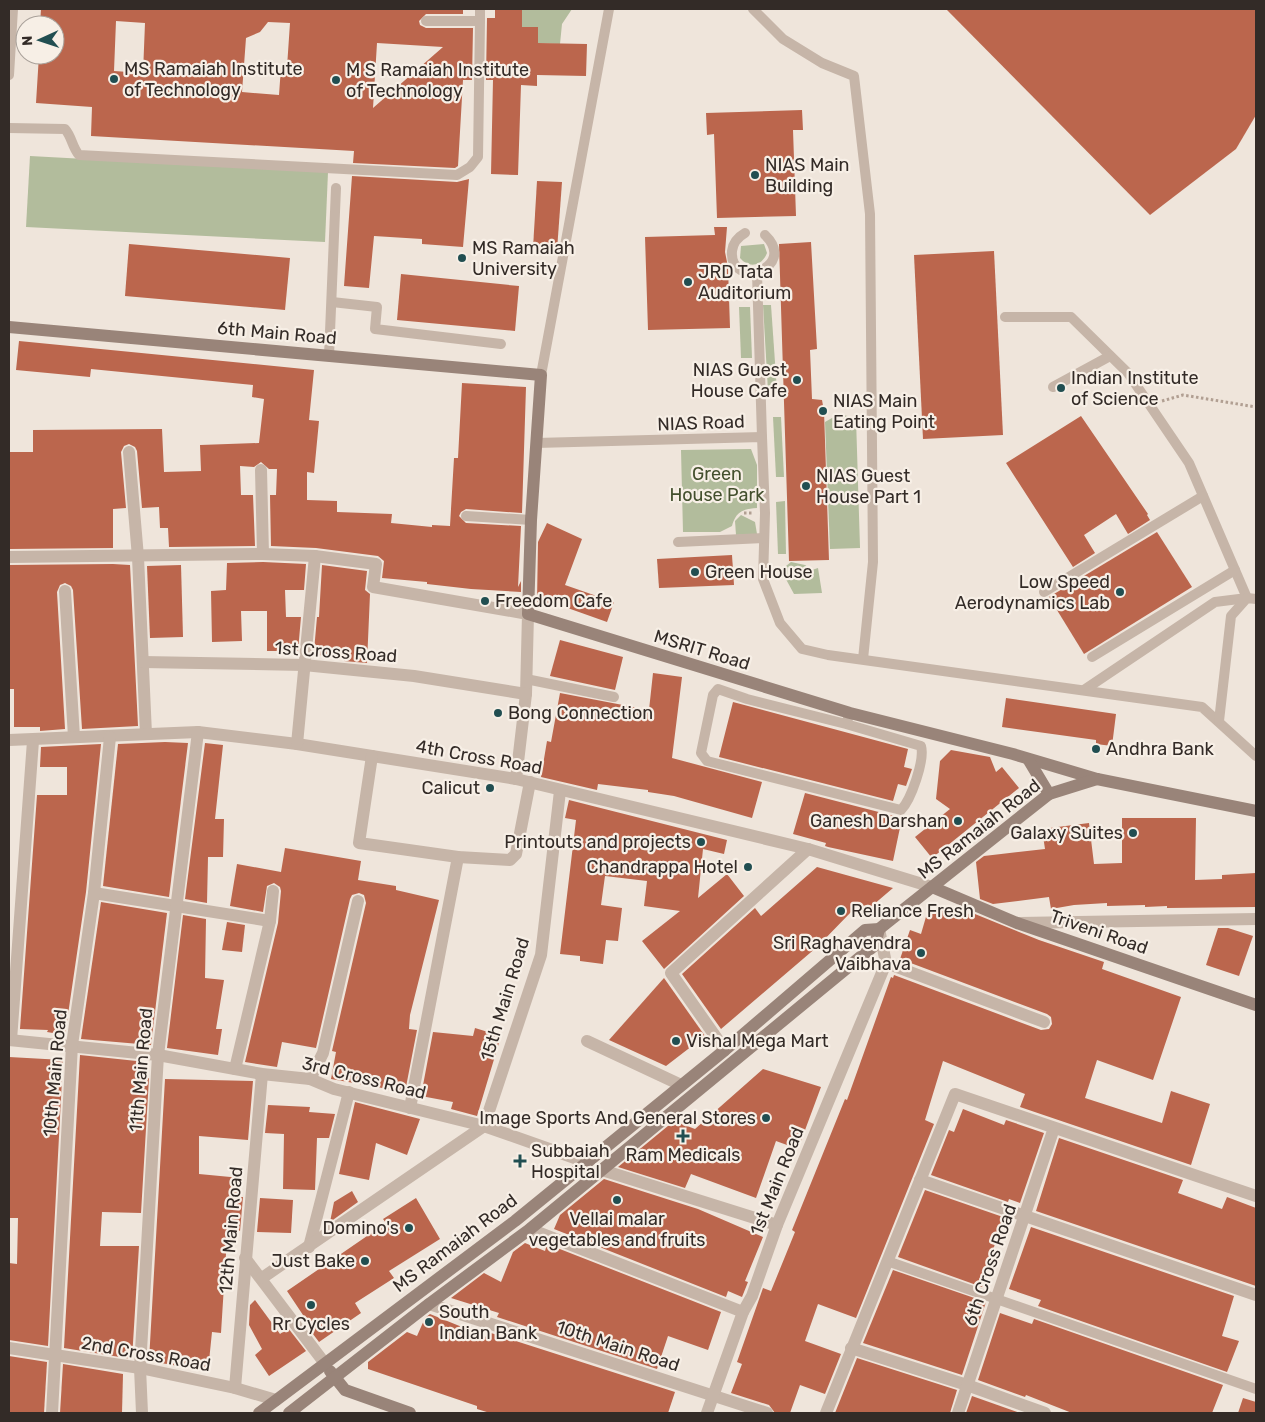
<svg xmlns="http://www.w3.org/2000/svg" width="1265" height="1422" font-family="Rubik,sans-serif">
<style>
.green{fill:#b2bc9c}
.building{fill:#bb664d;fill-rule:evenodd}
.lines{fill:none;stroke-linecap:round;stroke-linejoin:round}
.path{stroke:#b19f92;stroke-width:3;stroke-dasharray:2.5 2.5;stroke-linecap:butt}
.lane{stroke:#c6b5a8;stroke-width:10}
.street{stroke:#c6b5a8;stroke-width:12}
.secondary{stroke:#998479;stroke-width:12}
.poi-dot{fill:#214e51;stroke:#f7efe6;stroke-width:2}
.labels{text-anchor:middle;stroke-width:4.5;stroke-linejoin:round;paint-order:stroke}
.poi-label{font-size:18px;fill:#332b27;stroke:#f7efe6;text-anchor:start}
.street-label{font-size:18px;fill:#332b27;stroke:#f7efe6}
.park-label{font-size:18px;fill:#434f2d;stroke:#f7efe6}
</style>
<rect width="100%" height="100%" fill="#efe5db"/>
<g class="green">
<polygon points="522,9 572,9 562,24 560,44 538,43 538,27 522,27"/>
<polygon points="30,156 328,172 325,242 26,227"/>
<path d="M764 244 767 253C762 266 749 269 740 258L741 246Z"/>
<polygon points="763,305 771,305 777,391 768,391"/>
<polygon points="739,307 750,307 752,358 741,358"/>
<polygon points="839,414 856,418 860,548 830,549 825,422"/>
<polygon points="773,417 781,417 784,477 776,477"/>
<path d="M751 449 757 465V508C742 509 736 512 732 526L720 532H683L681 450Z"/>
<polygon points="785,501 786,554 778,554 776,502"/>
<polygon points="741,515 755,522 757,534 736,535 735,521"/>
<polygon points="791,562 805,565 812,570 818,568 822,593 794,594 781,570"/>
</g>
<g class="building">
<path d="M41 9H463V14H426L419 21 420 25 426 28H473L472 80H463L458 166 455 168 353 163 354 151 91 136 92 107 36 103 39 55H55V25H40ZM116 21 145 23 143 73 114 71ZM268 22 290 23 287 67H281L279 95 242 92 246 38 260 32ZM377 43 443 47 373 108Z"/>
<polygon points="495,9 522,9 522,27 538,27 538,43 587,44 586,76 537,75 537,86 521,85 518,175 491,174 493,80 486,80 487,18 495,18"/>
<polygon points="946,9 1256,9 1256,115 1236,149 1150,215"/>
<polygon points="802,110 803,130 793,130 796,216 717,218 714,134 707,135 706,113"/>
<polygon points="352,176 457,182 469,179 463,247 422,244 422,239 374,236 369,288 344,286"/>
<polygon points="537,181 562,182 557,250 533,248"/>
<polygon points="714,227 727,227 725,252 728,267 730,328 648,330 645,237 715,235"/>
<polygon points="811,242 817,349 810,350 812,399 822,400 824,411 829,560 789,561 779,244"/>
<polygon points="129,244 290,258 285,310 125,296"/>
<polygon points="994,251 1003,435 923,439 914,255"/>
<polygon points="401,274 519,286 515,331 397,320"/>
<polygon points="19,341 314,370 309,420 319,421 314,473 307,472 307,500 337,501 337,512 392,514 391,523 432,527 432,525 450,526 454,458 458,458 462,383 526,387 522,513 466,509 461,512 459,516 466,523 521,526 518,587 521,581 521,592 471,589 427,584 427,582 382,578 384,561 378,556 316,548 271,546 270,495 276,495 277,469 269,469 261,462 254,467 240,466 241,495 253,495 255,546 169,547 168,528 160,528 159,507 142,508 137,451 135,447 129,444 124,446 121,452 126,508 113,509 113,548 9,549 9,452 33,452 33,430 162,429 164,472 201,471 200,445 259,443 264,399 252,397 253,385 91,369 90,377 16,370"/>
<polygon points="1081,416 1148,514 1147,515 1150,520 1128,534 1116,514 1084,535 1095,553 1073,567 1006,463"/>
<polygon points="547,523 582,539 565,585 614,602 607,622 562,606 537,602 538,542"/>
<polygon points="1157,532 1192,587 1084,654 1049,597"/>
<polygon points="732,555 734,585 659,588 657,559"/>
<polygon points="263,562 306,564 304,590 285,590 286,617 301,617 298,651 267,651 267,611 241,611 242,641 212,642 211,591 226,590 227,563"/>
<polygon points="113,564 130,565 138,726 82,729 73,590 71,586 65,583 60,585 57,592 65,729 40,731 40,727 14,727 14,689 9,689 9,565"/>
<polygon points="181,565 183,637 150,638 147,566"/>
<polygon points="322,565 367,571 365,590 370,594 367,663 344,661 344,657 317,655 317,651 314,651 317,617 319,617"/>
<polygon points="560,640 623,657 615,690 550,676"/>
<polygon points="653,673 682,677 672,758 762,782 752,818 674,796 648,792 648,790 598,784 597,790 541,777 547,741 551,742 560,693 649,710"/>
<polygon points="1006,698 1116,714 1112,746 1096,744 1096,740 1002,727"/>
<polygon points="733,702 908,749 904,767 912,769 906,786 898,784 893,801 719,757"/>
<polygon points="165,742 188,743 169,897 103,886 118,744"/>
<polygon points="205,743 223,745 215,819 224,819 223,857 208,857 207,903 185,899"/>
<polygon points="101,744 86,892 65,1035 47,1032 48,1030 20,1029 37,795 67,795 67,767 40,767 41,747"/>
<polygon points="951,750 990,757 996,772 1002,767 1019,788 932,858 915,837 950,809 936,799 940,761"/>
<polygon points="805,793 902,818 893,861 828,847 825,846 826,843 793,834"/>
<polygon points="569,800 727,840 724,854 703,849 698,898 727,874 744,896 664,969 642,941 680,911 644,906 647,881 605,876 601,905 622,908 618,941 606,940 603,964 580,961 580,956 560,954 576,820 565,818"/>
<polygon points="1122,818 1196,818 1195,880 1222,879 1222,875 1256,873 1256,907 1167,908 1167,906 1145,907 1145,905 1107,906 1107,903 1074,905 1051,909 1049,897 993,904 980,899 976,862 984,856 1045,849 1042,829 1089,823 1094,864 1122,863"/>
<polygon points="285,848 361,861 358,880 396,886 396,890 439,900 410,1015 409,1029 417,1030 405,1092 331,1079 336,1052 332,1051 366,903 364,895 359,893 352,895 350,899 316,1048 282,1042 277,1067 245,1062 278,923 281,891 280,887 274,883 267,886 263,912 230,906 237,864 281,872"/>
<polygon points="817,867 893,888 859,917 852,911 817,947 721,1029 682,974 755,908 761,916"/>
<polygon points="101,902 167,913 151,1045 81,1039"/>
<polygon points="930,903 967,916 970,912 1039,940 1104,962 1102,969 1181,997 1153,1080 1097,1060 1085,1098 1162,1123 1171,1091 1210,1104 1191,1165 1020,1107 1025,1094 943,1061 925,1120 934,1124 856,1318 818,1304 805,1341 841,1354 825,1394 800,1385 790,1413 775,1413 769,1405 731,1393 742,1364 737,1362 763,1288 771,1291 795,1232 792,1230 845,1099 847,1100 891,977 893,978 894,975 1041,1030 1049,1029 1052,1024 1051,1017 1047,1014 900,959 910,930 921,934"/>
<polygon points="183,915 206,919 205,978 224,980 216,1029 222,1029 218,1055 167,1048"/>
<polygon points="227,922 245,925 242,952 222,950"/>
<polygon points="1218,928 1228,928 1253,936 1239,976 1206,965"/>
<polygon points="664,978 705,1036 666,1066 609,1040"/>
<polygon points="475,1028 501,1036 477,1116 451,1109 453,1102 421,1096 433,1032 473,1036"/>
<polygon points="80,1055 146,1062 146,1078 149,1078 141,1213 102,1212 100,1246 139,1246 132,1359 64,1348"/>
<polygon points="9,1057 63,1060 48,1346 9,1340 9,1263 17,1264 18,1218 10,1218"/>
<polygon points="763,1069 821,1087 798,1149 776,1141 756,1198 691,1174 685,1188 618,1167 674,1121 695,1129"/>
<polygon points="165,1079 253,1081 248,1140 199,1136 199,1174 241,1178 239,1197 243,1197 240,1231 236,1230 235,1239 227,1238 221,1333 212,1332 208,1371 149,1361"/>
<polygon points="355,1102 420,1119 407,1155 376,1143 369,1180 339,1174"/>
<polygon points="268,1105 310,1107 309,1112 335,1114 329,1138 317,1138 315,1190 283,1189 284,1134 265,1133"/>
<polygon points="963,1109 1004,1125 1006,1120 1044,1133 1020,1203 1009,1199 1008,1202 931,1175 949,1130 954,1132"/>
<polygon points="1059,1138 1183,1180 1178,1193 1222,1209 1227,1197 1256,1208 1256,1286 1036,1211"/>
<polygon points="604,1179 698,1209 763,1237 745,1281 748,1282 742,1297 728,1291 726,1297 554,1229 560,1215"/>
<polygon points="925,1190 1003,1217 982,1287 898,1257"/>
<polygon points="352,1191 358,1202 330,1222 334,1202"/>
<polygon points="260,1198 293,1200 291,1233 257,1232"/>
<polygon points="416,1198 440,1239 389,1271 394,1278 355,1303 361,1313 319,1342 300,1317 303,1315 287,1291 386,1223 383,1219"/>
<polygon points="1031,1227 1234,1296 1222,1336 1239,1341 1227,1372 1038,1306 1041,1300 1009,1289"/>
<polygon points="525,1243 545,1251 547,1244 721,1312 708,1350 668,1336 657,1369 497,1317 499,1313 451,1298 484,1273 501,1282 513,1252"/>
<polygon points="893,1270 986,1302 962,1375 863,1343"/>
<polygon points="255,1300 280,1334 288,1328 306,1351 269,1376 255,1355 262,1349 249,1325 250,1305"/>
<polygon points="1000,1313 1032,1324 1034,1319 1223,1385 1212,1413 1072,1413 1026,1395 1025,1397 978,1380"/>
<polygon points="430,1314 489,1338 491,1333 675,1392 668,1413 490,1413 477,1409 477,1406 368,1369 368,1362 407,1332 417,1336 425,1318"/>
<polygon points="9,1356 47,1362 44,1413 9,1413"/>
<polygon points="857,1358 957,1390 950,1413 835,1413"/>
<polygon points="63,1364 123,1374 122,1413 60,1413"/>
<polygon points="972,1396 1020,1413 966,1413"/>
<polygon points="1243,1398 1256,1402 1256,1413 1238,1413"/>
</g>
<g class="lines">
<g class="path">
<polyline points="1162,401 1183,395 1256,407"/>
<polyline points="744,513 754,513"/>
</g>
<g class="lane">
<polyline points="753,9 783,39 822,63 854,76 870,214 873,562 863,659"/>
<polyline points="426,21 480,21 480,9"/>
<polyline points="9,75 13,9"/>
<path d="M9 128 65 129C72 137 72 147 79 155L457 175 470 167 478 157 480 21"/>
<path d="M745 233C738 237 733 242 732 251 729 291 799 268 765 235"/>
<polyline points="757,273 762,437"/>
<polyline points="332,302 377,307 375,329 501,344"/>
<polyline points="1005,317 1071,317 1128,373 1189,463 1247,598 1215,602 1084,690"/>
<polyline points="329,356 336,188"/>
<polyline points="541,375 609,9"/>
<polyline points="1053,387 1110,356"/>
<polyline points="536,443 762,437 765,513 763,579 780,623 802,649 828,655 1202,707 1256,756"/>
<polyline points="466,516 531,520"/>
<polyline points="678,542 764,538"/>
<polyline points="1044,592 1203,496"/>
<polyline points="1092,657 1235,570"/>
<polyline points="526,679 614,697"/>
<polyline points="1219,721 1231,616 1247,598 1256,599"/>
<path d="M846 724 747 699 718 689 713 695 701 753 707 761 901 810C911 800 925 760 921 746L846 724 850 713"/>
<polyline points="887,1261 1256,1389"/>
</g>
<g class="street">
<polyline points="129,452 138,557 146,734"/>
<polyline points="261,470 263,554"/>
<polyline points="9,557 263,554 315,556 376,564 373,587 528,614 526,694 516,779"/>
<polyline points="65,591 74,737"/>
<polyline points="143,662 304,665 414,676 526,694"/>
<polyline points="9,740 198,732 297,744 516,779 808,849 932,887"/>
<polyline points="297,744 315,556"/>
<polyline points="372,756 359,843 458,857 510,860 516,854 530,782"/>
<polyline points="94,893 270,921"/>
<polyline points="1019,923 1256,919"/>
<polyline points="879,929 886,963"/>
<polyline points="886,963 1044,1022"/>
<polyline points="9,1040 158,1055 262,1074 310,1079 334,1089 484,1126 586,1162"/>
<polyline points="11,1040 33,741"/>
<polyline points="587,1041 681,1085"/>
<polyline points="725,1050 671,973 808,849"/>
<polyline points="235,1069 270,921 273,891"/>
<polyline points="310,1079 323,1053 358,901"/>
<polyline points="410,1108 458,857"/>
<polyline points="484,1126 541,955 560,791"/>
<polyline points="602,1170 777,1225"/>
<polyline points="920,1180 1256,1295"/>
<polyline points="530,1229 743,1312"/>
<polyline points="309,1247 349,1092"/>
<polyline points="245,1258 326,1365"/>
<polyline points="262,1278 484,1126"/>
<polyline points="429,1304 767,1413"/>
<polyline points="9,1348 140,1368 235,1388 276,1400"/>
<polyline points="851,1348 967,1385 1045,1413"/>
<polyline points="235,1388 262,1074"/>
<polyline points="52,1413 72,1045 94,893 110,737"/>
<polyline points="142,1413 140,1368 158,1055 198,732"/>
<polyline points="707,1413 743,1312 752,1296 777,1225 886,963"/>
<polyline points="826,1413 955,1094 1256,1196"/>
<polyline points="958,1413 1054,1128"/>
</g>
<g class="secondary">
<polyline points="9,327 541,375 531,520 528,614 850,713 1013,754 1097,779 1256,811"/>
<polyline points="1028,759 1049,794"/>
<polyline points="932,887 1017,923 1256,1005"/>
<polyline points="330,1371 345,1390 410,1413"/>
<polyline points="259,1413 515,1221 725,1050 865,930 879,929 1049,794 1097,779"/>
<polyline points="289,1413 429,1304 530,1229 875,945 879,929"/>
</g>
</g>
<g class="poi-dot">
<circle cx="114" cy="79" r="5"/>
<circle cx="336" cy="80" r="5"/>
<circle cx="755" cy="175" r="5"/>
<circle cx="462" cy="258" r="5"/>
<circle cx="688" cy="282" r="5"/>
<circle cx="797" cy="380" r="5"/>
<circle cx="1061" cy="388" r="5"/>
<circle cx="823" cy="411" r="5"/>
<circle cx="806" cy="486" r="5"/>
<circle cx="695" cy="572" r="5"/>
<circle cx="1120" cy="592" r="5"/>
<circle cx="485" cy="601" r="5"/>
<circle cx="498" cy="713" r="5"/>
<circle cx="1096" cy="749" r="5"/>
<circle cx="490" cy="788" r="5"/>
<circle cx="958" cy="821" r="5"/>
<circle cx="1133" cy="833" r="5"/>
<circle cx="701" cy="842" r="5"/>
<circle cx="748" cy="867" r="5"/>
<circle cx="841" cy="911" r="5"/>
<circle cx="921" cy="953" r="5"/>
<circle cx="676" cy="1041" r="5"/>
<circle cx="766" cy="1118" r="5"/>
<path d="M680.5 1128.5h5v5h5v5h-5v5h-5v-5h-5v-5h5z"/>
<path d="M517.5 1153.5h5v5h5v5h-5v5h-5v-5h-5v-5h5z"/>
<circle cx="617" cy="1200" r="5"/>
<circle cx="409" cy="1228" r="5"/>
<circle cx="365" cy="1261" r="5"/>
<circle cx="311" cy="1305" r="5"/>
<circle cx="429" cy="1322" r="5"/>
</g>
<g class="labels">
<g class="poi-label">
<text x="124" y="75">MS Ramaiah Institute<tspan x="124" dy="21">of Technology</tspan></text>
<text x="346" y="76">M S Ramaiah Institute<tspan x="346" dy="21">of Technology</tspan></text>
<text x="765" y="171">NIAS Main<tspan x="765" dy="21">Building</tspan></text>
<text x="472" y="254">MS Ramaiah<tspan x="472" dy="21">University</tspan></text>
<text x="698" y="278">JRD Tata<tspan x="698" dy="21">Auditorium</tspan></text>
<text x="787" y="376" text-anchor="end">NIAS Guest<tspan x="787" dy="21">House Cafe</tspan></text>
<text x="1071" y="384">Indian Institute<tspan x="1071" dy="21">of Science</tspan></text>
<text x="833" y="407">NIAS Main<tspan x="833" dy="21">Eating Point</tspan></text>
<text x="816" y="482">NIAS Guest<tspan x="816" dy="21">House Part 1</tspan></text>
<text x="705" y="578">Green House</text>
<text x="1110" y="588" text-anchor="end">Low Speed<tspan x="1110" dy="21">Aerodynamics Lab</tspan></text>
<text x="495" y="607">Freedom Cafe</text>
<text x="508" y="719">Bong Connection</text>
<text x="1106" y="755">Andhra Bank</text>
<text x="480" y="794" text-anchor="end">Calicut</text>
<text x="948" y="827" text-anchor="end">Ganesh Darshan</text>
<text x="1123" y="839" text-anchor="end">Galaxy Suites</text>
<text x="691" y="848" text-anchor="end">Printouts and projects</text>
<text x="738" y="873" text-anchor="end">Chandrappa Hotel</text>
<text x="851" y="917">Reliance Fresh</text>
<text x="911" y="949" text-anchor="end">Sri Raghavendra<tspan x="911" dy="21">Vaibhava</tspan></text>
<text x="686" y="1047">Vishal Mega Mart</text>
<text x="756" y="1124" text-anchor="end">Image Sports And General Stores</text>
<text x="531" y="1157">Subbaiah<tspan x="531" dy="21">Hospital</tspan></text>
<text x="683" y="1161" text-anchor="middle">Ram Medicals</text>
<text x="617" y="1225" text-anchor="middle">Vellai malar<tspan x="617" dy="21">vegetables and fruits</tspan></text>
<text x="399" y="1234" text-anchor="end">Domino's</text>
<text x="355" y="1267" text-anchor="end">Just Bake</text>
<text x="439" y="1318">South<tspan x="439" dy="21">Indian Bank</tspan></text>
<text x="311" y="1330" text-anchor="middle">Rr Cycles</text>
</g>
<g class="street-label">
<text transform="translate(277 333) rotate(5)" y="6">6th Main Road</text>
<text transform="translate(701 423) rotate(-2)" y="6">NIAS Road</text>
<text transform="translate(702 650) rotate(17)" y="6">MSRIT Road</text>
<text transform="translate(336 652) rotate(4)" y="6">1st Cross Road</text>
<text transform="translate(479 757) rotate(10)" y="6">4th Cross Road</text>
<text transform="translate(979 829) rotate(-38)" y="6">MS Ramaiah Road</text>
<text transform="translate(1099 932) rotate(19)" y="6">Triveni Road</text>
<text transform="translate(505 999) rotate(-73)" y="6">15th Main Road</text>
<text transform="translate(141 1070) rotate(-85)" y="6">11th Main Road</text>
<text transform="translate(55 1073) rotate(-85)" y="6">10th Main Road</text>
<text transform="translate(364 1078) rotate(14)" y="6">3rd Cross Road</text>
<text transform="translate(777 1181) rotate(-68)" y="6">1st Main Road</text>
<text transform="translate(231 1230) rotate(-85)" y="6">12th Main Road</text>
<text transform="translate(455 1243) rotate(-37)" y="6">MS Ramaiah Road</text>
<text transform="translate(990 1265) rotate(-71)" y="6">6th Cross Road</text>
<text transform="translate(618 1346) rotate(18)" y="6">10th Main Road</text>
<text transform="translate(146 1354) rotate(10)" y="6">2nd Cross Road</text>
</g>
<g class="park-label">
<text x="717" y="480">Green<tspan x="717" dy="21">House Park</tspan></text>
</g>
</g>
<rect width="1265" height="1422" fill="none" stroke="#332b27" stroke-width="20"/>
<g transform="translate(40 40) rotate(267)"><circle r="24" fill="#f7efe6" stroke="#a9a19a"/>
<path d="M0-4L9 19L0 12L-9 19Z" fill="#214e51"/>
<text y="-8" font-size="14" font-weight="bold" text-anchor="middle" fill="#332b27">N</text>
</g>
</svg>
